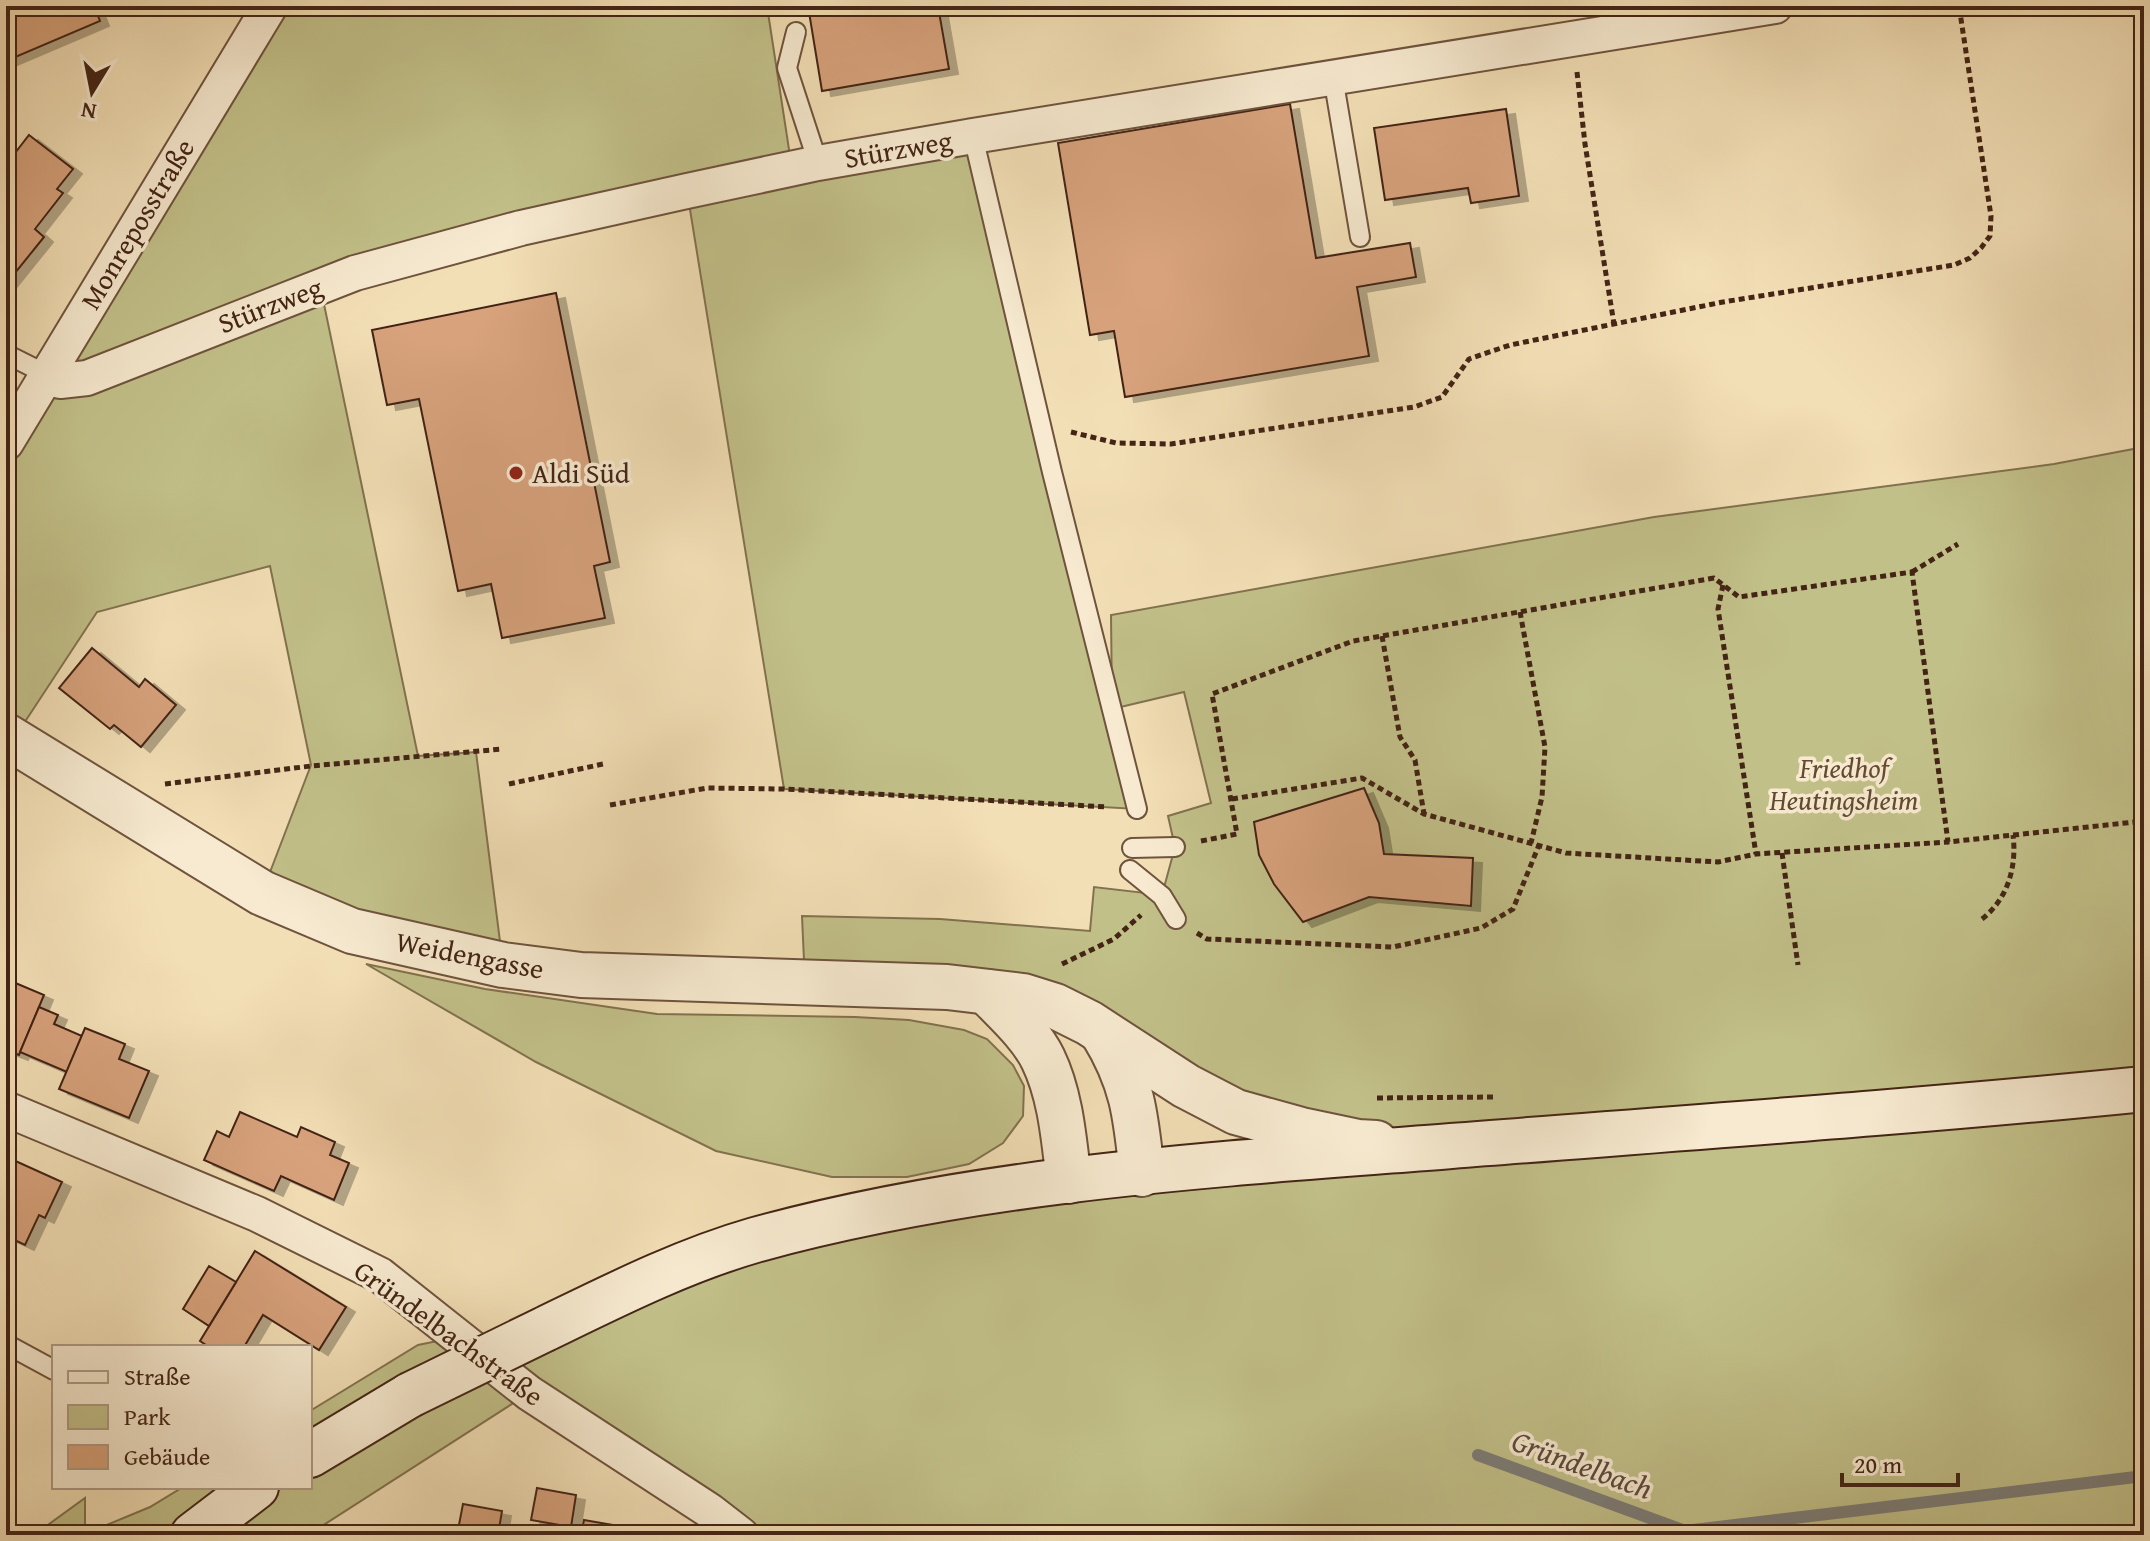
<svg xmlns="http://www.w3.org/2000/svg" width="2150" height="1541" font-family="'Gentium Book Plus',serif">
<style>
.green{fill:#c2c089;stroke:#82724f;stroke-width:2}
.lines{fill:none;stroke-linecap:round;stroke-linejoin:round}
.stream{stroke:#7c7d78;stroke-width:12}
.building{fill:#d7a27b;stroke:#432415;stroke-width:2;filter:url(#shadow)}
.service-casing{stroke:#6f533d;stroke-width:22}
.minor-casing{stroke:#6f533d;stroke-width:38}
.tertiary-casing{stroke:#6f533d;stroke-width:48}
.secondary-casing{stroke:#432415;stroke-width:48}
.path{stroke:#432415;stroke-width:5;stroke-dasharray:6 4;stroke-linecap:butt}
.service{stroke:#f7ead0;stroke-width:18}
.minor{stroke:#f7ead0;stroke-width:34}
.tertiary{stroke:#f7ead0;stroke-width:44}
.secondary{stroke:#f7ead0;stroke-width:44}
.secondary-bridge-casing{stroke:#432415;stroke-width:48;stroke-linecap:butt}
.secondary-bridge{stroke:#f7ead0;stroke-width:44}
.poi-dot{fill:#8f2418;stroke:#f7ead0;stroke-width:3}
.labels{text-anchor:middle;stroke-width:7;stroke-linejoin:round;paint-order:stroke}
.street-label{font-size:28px;fill:#432415;stroke:#f7ead0}
.poi-label{font-size:28px;fill:#432415;stroke:#f7ead0;text-anchor:start}
.park-label{font-size:28px;font-style:italic;fill:#634b32;stroke:#f7ead0}
.water-label{font-size:30px;font-style:italic;fill:#5b493e;stroke:#f7ead0}
</style>
<defs>
<filter id="shadow"><feDropShadow dx="9" dy="5" stdDeviation="0" flood-color="#0004"/></filter>
</defs>
<rect width="100%" height="100%" fill="#f3dfb6"/>
<filter id="stains"><feTurbulence type="fractalNoise" baseFrequency=".0025" numOctaves="4"/><feColorMatrix values="0 0 0 0 .2 0 0 0 0 .09 0 0 0 0 .02 0 0 0 .5 -.17"/></filter>
<radialGradient id="worn" r=".72"><stop offset=".6" stop-color="#630" stop-opacity="0"/><stop offset="1" stop-color="#630" stop-opacity=".3"/></radialGradient>
<g class="green">
<polygon points="270,6 767,6 792,169 973,136 1112,703 1111,615 1654,517 2054,464 2144,447 2144,1535 741,1535 529,1393 308,1535 34,1535 85,1498 85,1534 150,1507 183,1487 310,1487 310,1411 418,1345 457,1337 488,1361 753,1241 1358,1142 1089,1023 805,983 802,916 940,919 1090,931 1094,887 1162,895 1175,847 1168,816 1211,803 1184,692 1112,709 1137,809 784,789 687,191 320,285 418,756 476,752 503,965 262,893 311,765 270,566 97,612 13,740 6,736 6,443"/>
<polygon points="366,964 485,989 657,1014 855,1017 909,1020 964,1030 987,1039 1013,1065 1024,1086 1023,1116 1003,1143 969,1164 907,1177 832,1177 716,1151 536,1062"/>
</g>
<g class="lines">
<polyline class="stream" points="1478,1455 1685,1531 2144,1476"/>
</g>
<g class="building">
<polygon points="6,6 94,6 100,21 6,61"/>
<polygon points="808,6 938,6 949,69 822,91"/>
<polygon points="1290,104 1316,258 1410,243 1416,277 1357,287 1369,356 1125,397 1114,331 1090,335 1058,143"/>
<polygon points="1506,109 1519,196 1471,203 1468,188 1385,200 1374,128"/>
<polygon points="29,135 73,169 57,189 63,193 35,229 44,237 7,283 6,153 12,157"/>
<polygon points="556,293 610,562 594,566 605,618 502,638 491,584 458,591 419,399 387,405 372,330"/>
<polygon points="92,648 139,687 145,679 176,705 141,747 114,725 110,729 59,688"/>
<polygon points="1364,788 1379,823 1384,854 1473,858 1471,906 1369,897 1303,922 1274,884 1259,855 1254,822"/>
<polygon points="13,982 44,995 19,1055 6,1050 6,998"/>
<polygon points="39,1007 58,1015 54,1024 82,1036 67,1072 20,1052"/>
<polygon points="85,1028 125,1044 119,1059 149,1071 129,1118 59,1089"/>
<polygon points="240,1112 297,1137 301,1127 335,1142 330,1155 349,1163 334,1200 281,1176 274,1191 204,1160 217,1131 229,1137"/>
<polygon points="11,1159 62,1182 45,1218 39,1215 25,1245 6,1236 6,1171"/>
<polygon points="255,1251 346,1307 319,1350 263,1315 244,1347 209,1347 200,1341"/>
<polygon points="209,1266 236,1282 209,1326 183,1309"/>
<polygon points="537,1488 576,1495 571,1527 531,1520"/>
<polygon points="463,1504 502,1511 498,1535 457,1535"/>
<polygon points="584,1520 671,1535 581,1535"/>
</g>
<g class="lines">
<defs>
<g id="service">
<polyline points="796,32 787,68 818,163"/>
<polyline points="1333,77 1360,237"/>
<polyline points="973,136 1052,472 1137,809"/>
<polyline points="6,354 46,374"/>
<polyline points="1132,848 1175,847"/>
<polyline points="1130,870 1162,896 1176,919"/>
<polyline points="6,1344 54,1370"/>
</g>
<g id="minor">
<polyline points="46,374 60,381 87,378 355,273 521,228 687,191 818,163 973,136 1775,6"/>
<polyline points="6,443 270,6"/>
<polyline points="6,1109 257,1214 380,1275 529,1393 710,1511 741,1535"/>
</g>
<g id="tertiary">
<polyline points="6,736 262,893 352,931 503,965 581,975 947,987 1023,996 1055,1006 1089,1023 1186,1086 1236,1112 1301,1130 1358,1142 1376,1143"/>
<path d="M987 992C1006 1012 1031 1034 1043 1059 1061 1096 1064 1141 1069 1181"/>
<path d="M1102 1032C1133 1082 1136 1116 1142 1174"/>
</g>
<g id="secondary">
<path d="M545 1329C613 1296 682 1261 755 1240 980 1178 1220 1164 1451 1146 1682 1128 1913 1112 2144 1089"/>
<polyline points="310,1455 410,1395"/>
<polyline points="193,1535 256,1487"/>
</g>
</defs>
<use href="#service" class="service-casing"/>
<use href="#minor" class="minor-casing"/>
<use href="#tertiary" class="tertiary-casing"/>
<use href="#secondary" class="secondary-casing"/>
<g class="path">
<polyline points="1577,72 1585,144 1614,324"/>
<polyline points="1071,432 1116,443 1171,444 1414,407 1442,397 1469,359 1510,345 1723,302 1954,265 1970,258 1981,248 1990,236 1991,216 1959,6"/>
<polyline points="1912,572 1958,544"/>
<polyline points="1723,585 1718,609 1756,854"/>
<polyline points="1520,612 1545,747 1542,797 1531,843"/>
<polyline points="1382,636 1400,737 1415,760 1424,814"/>
<polyline points="165,784 311,766 502,749"/>
<polyline points="509,784 603,764"/>
<polyline points="1232,799 1362,778 1424,814 1566,853 1718,862 1756,854 1948,842"/>
<polyline points="610,805 707,788 784,789 1108,807"/>
<polyline points="1201,841 1237,834 1212,694 1353,641 1714,578 1739,597 1912,572 1948,842 2144,821"/>
<polyline points="1782,853 1798,965"/>
<path d="M1982 919C2008 899 2017 866 2013 835"/>
<polyline points="1197,933 1207,939 1393,947 1481,928 1513,909 1539,845"/>
<polyline points="1062,964 1114,939 1141,915"/>
<polyline points="1377,1098 1495,1097"/>
</g>
<use href="#service" class="service"/>
<use href="#minor" class="minor"/>
<use href="#tertiary" class="tertiary"/>
<use href="#secondary" class="secondary"/>
<defs>
<polyline id="secondary-bridge" points="410,1395 545,1329"/>
</defs>
<use href="#secondary-bridge" class="secondary-bridge-casing"/>
<use href="#secondary-bridge" class="secondary-bridge"/>
</g>
<circle class="poi-dot" cx="516" cy="473" r="8"/>
<g class="labels">
<g class="street-label">
<text transform="translate(898 149) rotate(-10)" y="10">Stürzweg</text>
<text transform="translate(137 224) rotate(-59)" y="10">Monreposstraße</text>
<text transform="translate(270 305) rotate(-21)" y="10">Stürzweg</text>
<text transform="translate(470 955) rotate(11)" y="10">Weidengasse</text>
<text transform="translate(449 1333) rotate(36)" y="10">Gründelbachstraße</text>
</g>
<g class="poi-label">
<text x="532" y="483">Aldi Süd</text>
</g>
<g class="park-label">
<text x="1844" y="778">Friedhof<tspan x="1844" dy="32">Heutingsheim</tspan></text>
</g>
<g class="water-label">
<text transform="translate(1582 1465) rotate(20)" y="10">Gründelbach</text>
</g>
</g>
<rect width="2150" height="1541" fill="none" stroke="#f3dfb6" stroke-width="32"/>
<rect x="8" y="8" width="2134" height="1525" fill="none" stroke="#432415" stroke-width="4"/>
<rect x="16" y="16" width="2118" height="1509" fill="none" stroke="#432415" stroke-width="2"/>
<rect x="52" y="1345" width="260" height="144" fill="#f7ead0" stroke="#af9b85" stroke-width="2"/>
<rect x="68" y="1371" width="40" height="12" fill="#f7ead0" stroke="#af9b85" stroke-width="2"/>
<text x="124" y="1385" font-size="24" fill="#432415">Straße</text>
<rect x="68" y="1405" width="40" height="24" fill="#c2c089" stroke="#af9b85" stroke-width="2"/>
<text x="124" y="1425" font-size="24" fill="#432415">Park</text>
<rect x="68" y="1445" width="40" height="24" fill="#d7a27b" stroke="#af9b85" stroke-width="2"/>
<text x="124" y="1465" font-size="24" fill="#432415">Gebäude</text>
<g transform="translate(92 92) rotate(190)" stroke="#f7ead0" stroke-width="6" paint-order="stroke">
<path d="M0-6L14 30L0 20L-14 30Z" fill="#432415"/>
<text y="-12" font-size="22" font-weight="bold" text-anchor="middle" fill="#432415">N</text>
</g>
<path d="M1842 1473v12h116v-12" fill="none" stroke="#432415" stroke-width="4"/>
<text x="1854" y="1473" font-size="24" fill="#432415" stroke="#f7ead0" stroke-width="6" paint-order="stroke">20 m</text>
<rect width="100%" height="100%" filter="url(#stains)"/>
<rect width="100%" height="100%" fill="url(#worn)"/>
</svg>
